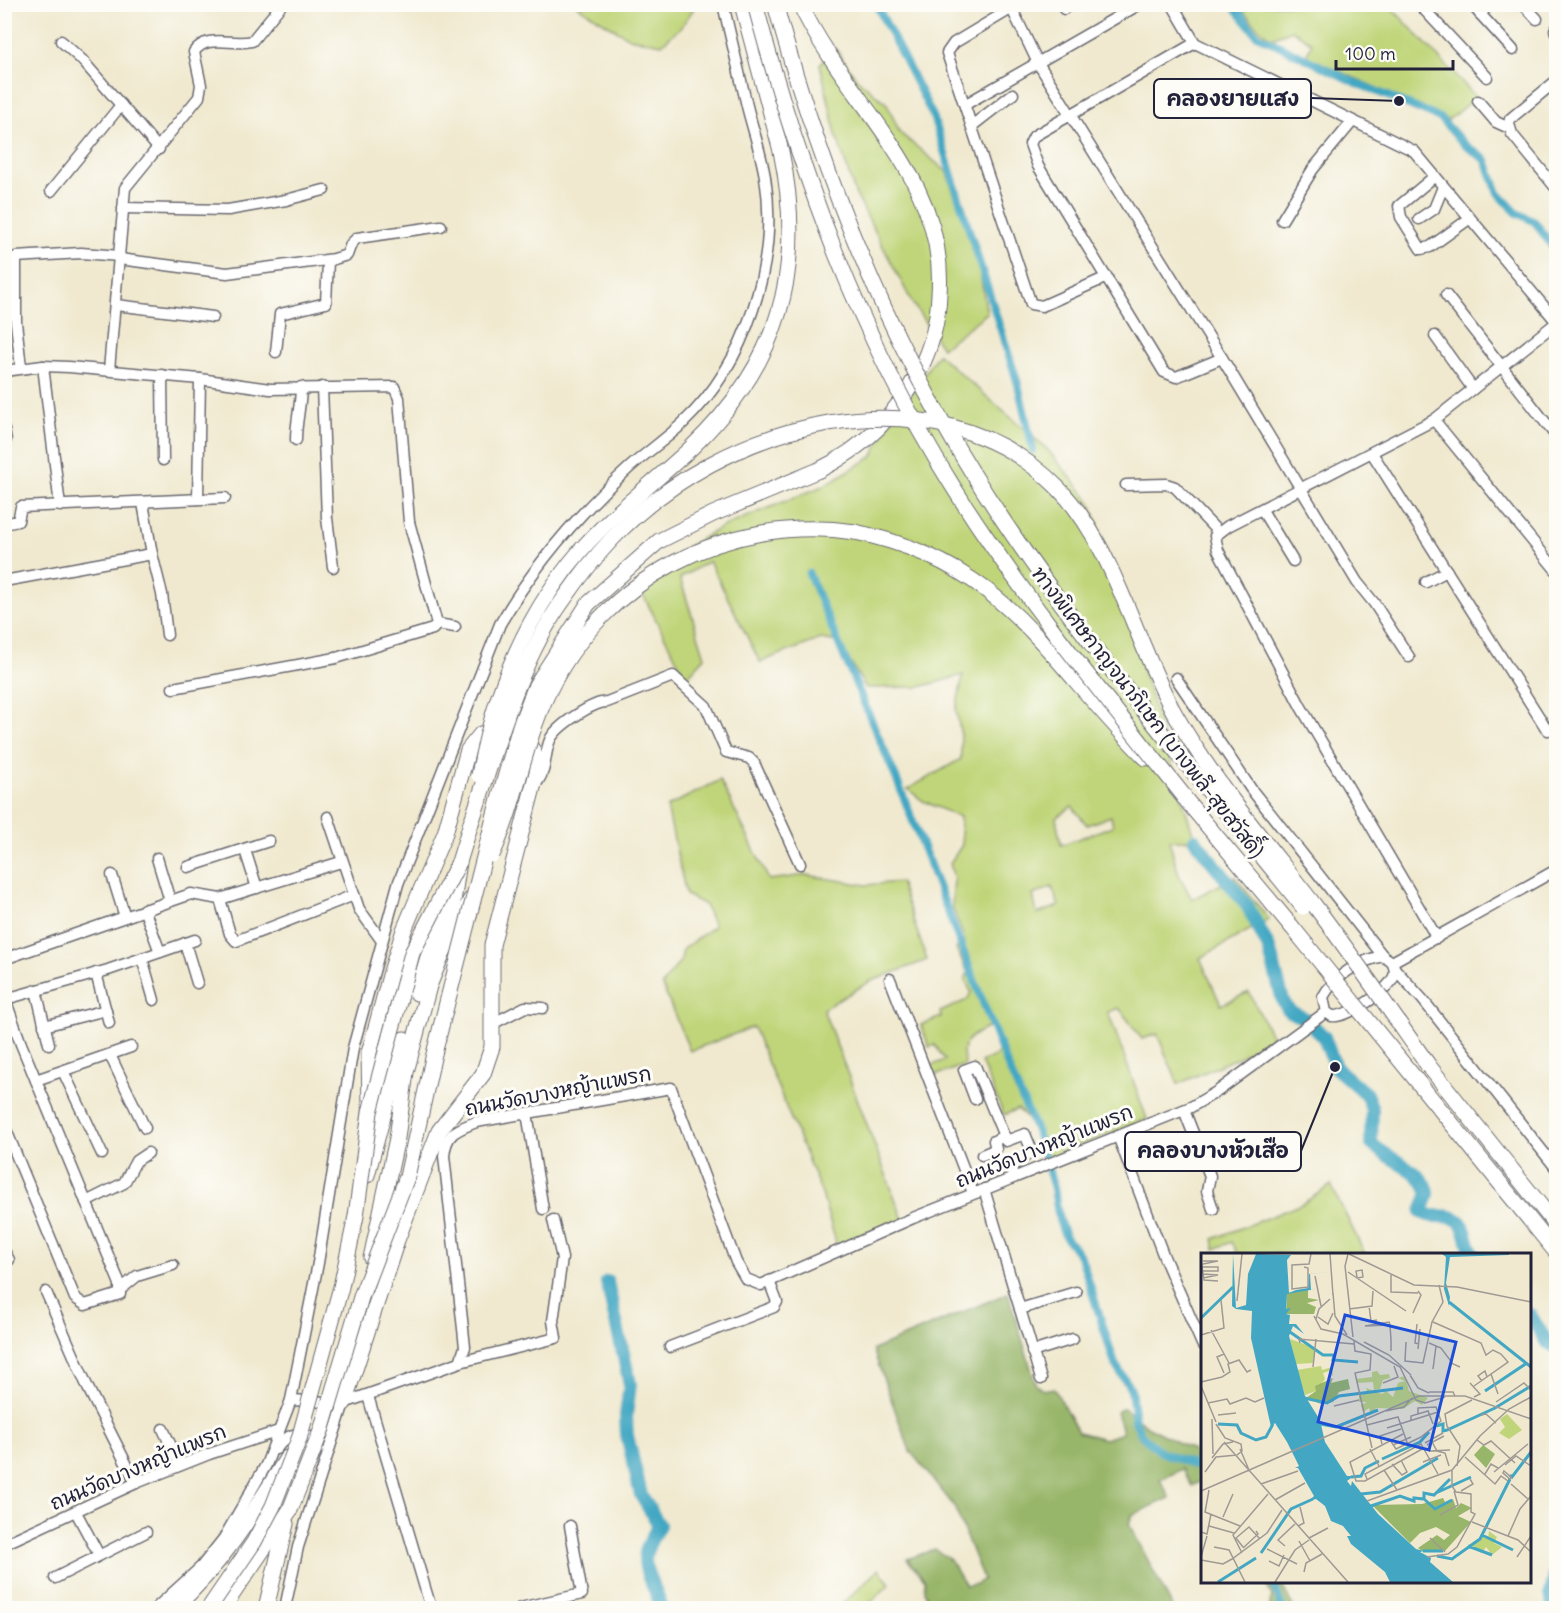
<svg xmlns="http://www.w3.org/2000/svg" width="1561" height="1613" font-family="Delius,'Playpen Sans Thai',sans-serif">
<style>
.green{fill:#c0d579;stroke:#717c5a;stroke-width:1.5;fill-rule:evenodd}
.forest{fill:#98b669;stroke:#5d6c52;stroke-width:1.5}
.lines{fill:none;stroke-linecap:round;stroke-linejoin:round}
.canal{stroke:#43a7c3;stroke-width:8}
.river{stroke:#43a7c3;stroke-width:14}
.minor-casing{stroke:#6a686f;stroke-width:13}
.highway-casing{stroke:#6a686f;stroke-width:17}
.minor{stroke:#fff;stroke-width:10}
.highway{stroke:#fff;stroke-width:15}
.highway-bridge-casing{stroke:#6a686f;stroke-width:17;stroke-linecap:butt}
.highway-bridge{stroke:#fff;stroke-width:15}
.labels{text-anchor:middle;stroke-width:6;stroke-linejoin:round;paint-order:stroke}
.street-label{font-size:20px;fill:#22223b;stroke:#fdfcf7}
.inset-river{fill:none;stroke:#43a7c3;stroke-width:3}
.inset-road{fill:none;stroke:#9e9994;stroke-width:1.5}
.view{fill:#1d4ed8;fill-opacity:0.15;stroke:#1d4ed8;stroke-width:3}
.inset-edge{fill:none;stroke:#22223b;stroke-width:3}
.leader{fill:none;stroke:#22223b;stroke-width:2}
.callout-dot{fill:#22223b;stroke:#fdfcf7;stroke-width:2}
.callout{fill:#fdfcf7;stroke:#22223b;stroke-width:2}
.callout-label{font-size:21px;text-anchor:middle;font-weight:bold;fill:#22223b}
</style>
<rect width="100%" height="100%" fill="#fdfcf7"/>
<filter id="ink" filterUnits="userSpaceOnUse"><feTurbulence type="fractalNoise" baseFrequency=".0167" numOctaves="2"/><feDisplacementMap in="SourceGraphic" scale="12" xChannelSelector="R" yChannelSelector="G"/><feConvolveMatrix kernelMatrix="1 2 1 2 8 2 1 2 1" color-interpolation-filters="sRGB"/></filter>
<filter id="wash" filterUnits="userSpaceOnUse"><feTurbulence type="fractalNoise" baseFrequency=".008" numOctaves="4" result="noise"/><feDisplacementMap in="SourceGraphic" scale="24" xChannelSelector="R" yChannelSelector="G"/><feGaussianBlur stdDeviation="1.35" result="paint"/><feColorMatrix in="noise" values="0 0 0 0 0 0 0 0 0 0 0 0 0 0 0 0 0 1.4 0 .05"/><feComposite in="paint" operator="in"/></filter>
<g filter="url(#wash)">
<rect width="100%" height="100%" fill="#f0e9cf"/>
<g class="green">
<polygon points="576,5 696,5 682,26 662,44 629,38"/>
<polygon points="1238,5 1389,5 1476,97 1448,120 1306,56 1312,43 1292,30 1272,38 1260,30"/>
<polygon points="835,48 856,78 887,104 900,133 946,171 977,256 987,313 942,348 913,304 855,193 836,134 820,64"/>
<path d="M938 354 1048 450 1091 502 1195 840H1169L1179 875 1192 899 1235 877 1269 919 1200 958 1221 1005 1249 992 1272 1037 1241 1056 1178 1084 1157 1034 1142 1039 1119 1008 1108 1012 1147 1119 1048 1158 1028 1120 1018 1109 1004 1115 981 1062 996 1056 1003 1047 992 1026C971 1035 958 1041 965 1065L931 1077 928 1067 945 1060 935 1045 929 1047 921 1025 941 1017 940 1012 967 1000 971 992 965 979 968 973 956 949 965 940 952 907 954 879 950 863 962 845 960 817 923 801 908 789 961 759V735L956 710 963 675 920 687 866 688 838 642 821 639 760 662 709 561 680 578 705 657 686 678 638 585 689 546 722 527 823 486 872 457 892 419ZM1072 806 1087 825 1111 816 1113 826 1061 845 1056 818ZM1052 887 1059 906 1037 914 1033 895Z"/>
<polygon points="720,780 769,880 806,875 866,885 900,882 927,960 869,982 823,1009 904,1222 837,1246 822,1194 753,1027 690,1051 662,985 681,960 683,949 714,926 705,905 686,895 667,807"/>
<polygon points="1331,1185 1365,1254 1238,1254 1232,1242 1215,1249 1213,1239 1302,1204"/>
<polygon points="879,1569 890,1584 864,1608 838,1608"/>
</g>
<g class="forest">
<polygon points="1008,1293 1036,1385 1043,1390 1054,1388 1078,1432 1105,1439 1122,1433 1117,1412 1123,1408 1150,1428 1193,1450 1195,1458 1202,1459 1202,1481 1192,1486 1182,1469 1160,1480 1170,1498 1132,1515 1129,1524 1173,1608 934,1608 924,1591 925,1580 907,1559 935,1549 950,1560 966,1586 976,1584 983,1579 954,1506 910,1451 873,1350"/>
<polygon points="1265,1582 1280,1582 1294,1608 1269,1608 1272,1596"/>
</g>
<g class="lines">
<g class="canal">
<polyline points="876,4 933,116 1018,384 1033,450"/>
<polyline points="1232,4 1257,35 1354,82 1440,118 1465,145 1486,160 1498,193 1517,213 1535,222 1556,252"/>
<polyline points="809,574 899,785 1006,1062 1038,1135 1054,1188 1059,1220 1065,1236 1081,1257 1115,1364 1131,1389 1135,1421 1142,1436 1161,1452 1202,1468"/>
<polyline points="1273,1582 1282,1608"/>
</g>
<g class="river">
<path d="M1195 840 1248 907 1269 948 1283 1001 1289 1011 1306 1019 1324 1037 1335 1067 1366 1094 1372 1109 1371 1143C1383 1157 1429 1173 1428 1194 1428 1199 1423 1205 1422 1212 1434 1221 1451 1211 1461 1223 1468 1232 1467 1245 1473 1254"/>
<path d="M607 1282 630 1384 626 1416 627 1435 641 1495 659 1525C645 1551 639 1558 653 1586 657 1594 660 1600 660 1608"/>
<polyline points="1530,1315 1546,1341 1556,1347"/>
<polyline points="1554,1608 1551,1594 1556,1571"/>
</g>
</g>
</g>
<g filter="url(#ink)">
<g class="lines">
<defs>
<g id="minor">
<polyline points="1019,4 954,43 947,53 1031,304 1042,306 1107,277"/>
<polyline points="1061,4 1064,9"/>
<polyline points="1172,4 1195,43 1414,151 1556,321"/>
<polyline points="1419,4 1487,77"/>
<polyline points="1471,4 1513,50"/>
<polyline points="1523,4 1537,19"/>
<polyline points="1012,9 1038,63 1222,358 1357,582 1374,603 1409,657"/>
<polyline points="1480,14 1490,4"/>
<polyline points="1555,30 1556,33"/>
<polyline points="61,41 82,60 159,149"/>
<polyline points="1195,43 1034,136 1030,144 1038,166 1164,372 1176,377 1222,358"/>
<polyline points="1556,81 1510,119 1509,124 1512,134 1556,188"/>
<polyline points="1478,101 1496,122 1509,128"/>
<polyline points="966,104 1140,4"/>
<polyline points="973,125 1013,94"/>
<polyline points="1435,176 1399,206 1401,217 1421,249 1430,247 1469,219"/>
<polyline points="51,191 121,105"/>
<polyline points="123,208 228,210 286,200 324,190"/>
<polyline points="1419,219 1434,209 1443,187"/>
<polyline points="1282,220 1313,169 1352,122"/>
<polyline points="119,259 227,273 334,259 347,255 351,244 357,238 441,226"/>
<polyline points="1446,295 1556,436"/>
<polyline points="116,305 213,317"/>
<polyline points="1435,336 1473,389"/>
<polyline points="276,352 280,314 326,303 328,261"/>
<polyline points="43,366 60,506"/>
<polyline points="21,368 16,322 16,257 81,253 120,256"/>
<path d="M109 370 125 188 199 97 201 85 194 52C207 33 232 46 252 41L282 4"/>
<polyline points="4,371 43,366 69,367 200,379 270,389 394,387 399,398 409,522 437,624 433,629 336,658 173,688"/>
<polyline points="162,375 163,460"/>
<polyline points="322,387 327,518 333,567"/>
<polyline points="1434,420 1556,570"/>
<polyline points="4,430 6,440"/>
<path d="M296 440C296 421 301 405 301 387"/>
<polyline points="1372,453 1546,728 1548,730 1556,726"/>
<polyline points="1126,485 1166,484 1175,487 1218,532"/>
<polyline points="198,499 200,379"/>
<polyline points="1262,510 1293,561"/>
<polyline points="4,524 18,521 21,507 225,498"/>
<polyline points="152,554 162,594 167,635"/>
<polyline points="4,581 152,554 143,503"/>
<polyline points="1426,582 1447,571"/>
<polyline points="437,624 455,627"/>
<polyline points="1176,678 1251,789 1383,956"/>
<path d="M538 781C547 768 544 754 550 740 556 726 593 702 607 702L673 676 706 706 726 752 749 758 754 763 800 864"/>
<polyline points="328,817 359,909 382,941"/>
<polyline points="245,850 257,888"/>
<polyline points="157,858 170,901"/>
<polyline points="188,867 269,841"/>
<polyline points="112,875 125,917"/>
<polyline points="220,899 230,934 236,941 354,895"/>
<polyline points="144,909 160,952"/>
<polyline points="1437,938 1301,707 1218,550 1215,536 1228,526 1434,420 1556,323"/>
<polyline points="185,943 197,983"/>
<path d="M1383 956 1392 962C1394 966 1396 971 1394 976 1389 991 1347 1018 1332 1016L1326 1012 1323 997C1334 976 1361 960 1383 956Z"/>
<polyline points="142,958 154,1000"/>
<polyline points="4,959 191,894 220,899 341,862"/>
<polyline points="1392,962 1556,870"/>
<polyline points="1395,969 1423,1000 1556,1168"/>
<polyline points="96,973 109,1023"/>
<polyline points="890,979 973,1193"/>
<polyline points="36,990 49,1044"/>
<polyline points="4,996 21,1044 120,1284 120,1294 85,1305 75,1298 4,1125"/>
<polyline points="13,997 108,970 195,940"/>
<polyline points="492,1024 525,1007 543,1008"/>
<polyline points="44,1026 106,1010"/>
<polyline points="110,1055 145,1128"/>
<polyline points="63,1071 102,1154"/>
<polyline points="36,1080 131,1047"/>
<polyline points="975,1099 964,1070 975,1066 1006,1141 1025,1134 1032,1151 1011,1167 1013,1177"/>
<polyline points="1184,1110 1210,1176 1207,1191 1213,1209"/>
<polyline points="527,1113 543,1209"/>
<polyline points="1118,1136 1164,1257 1202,1344"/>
<polyline points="982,1155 996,1149 994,1141 1004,1136"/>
<polyline points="984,1189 1041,1379"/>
<polyline points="86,1202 124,1183 136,1161 148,1153"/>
<polyline points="4,1251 9,1260"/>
<polyline points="121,1289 137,1276 173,1265"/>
<polyline points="46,1292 88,1388 136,1483"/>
<polyline points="1020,1309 1076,1292"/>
<polyline points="670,1347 774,1307 777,1302 769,1281"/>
<polyline points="1032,1352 1073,1339"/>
<polyline points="460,1362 556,1338 553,1321 562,1258 553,1220"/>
<polyline points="368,1396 431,1608"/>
<path d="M291 1400 344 1403 460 1362 465 1347 444 1156C446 1133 456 1130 476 1122L671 1088 736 1262 746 1279 761 1285 913 1218 1191 1107 1218 1091 1326 1012"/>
<polyline points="163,1429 180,1465"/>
<path d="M276 1449C289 1431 308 1427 319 1449"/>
<polyline points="76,1512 99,1555"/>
<polyline points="4,1544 136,1483 209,1454 279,1431"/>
<polyline points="55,1578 146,1532"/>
<polyline points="4,1605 6,1608"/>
<path d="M156 1608 201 1567 224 1538 266 1465 291 1400 318 1263 353 1048 398 884 500 624C535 564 579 513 630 467 647 452 666 439 683 423 746 364 779 262 765 177 761 153 753 130 747 106 739 73 731 38 723 4"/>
<polyline points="285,1608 298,1547 344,1403"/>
<polyline points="520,1608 582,1594 570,1526"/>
</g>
<g id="highway">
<polyline points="742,4 781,151"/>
<path d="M800 4C846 103 948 176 939 294 938 321 932 345 920 369 898 413 864 448 819 470"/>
<path d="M855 532C1007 563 1046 659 1146 758"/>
<polyline points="1176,788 1292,927"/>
<polyline points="417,993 431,947 453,902 459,862 471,823"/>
<polyline points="367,1175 404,1039"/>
<polyline points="371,1258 397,1138 406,1072 429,986 443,952 471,899"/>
<polyline points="344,1403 397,1240 439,1131 483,1074 492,1047 492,945 537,772 537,761 532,749 487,733 481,734 468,750 445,833 404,930 391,972 369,1053 370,1107"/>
<path d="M174 1608C222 1565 254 1512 287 1458"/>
<polyline points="223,1608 290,1510"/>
<polyline points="266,1608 286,1524"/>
</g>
</defs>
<use href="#minor" class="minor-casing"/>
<use href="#highway" class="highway-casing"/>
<use href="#minor" class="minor"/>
<use href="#highway" class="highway"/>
<defs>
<g id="highway-bridge">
<path d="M755 4C800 173 859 337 952 485 1021 595 1103 695 1184 796"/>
<path d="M775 4C820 168 882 327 972 472 1068 627 1189 765 1303 907"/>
<path d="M479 775C494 692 526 614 581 550 614 512 655 482 691 448 780 363 806 270 781 151"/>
<path d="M471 823C497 748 517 664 564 599 578 579 594 558 611 540 721 422 934 363 1058 488 1114 544 1136 646 1176 716 1215 784 1267 844 1315 906 1354 958 1391 1012 1429 1066"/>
<path d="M492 855C516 804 523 746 547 695 602 579 728 513 855 532"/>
<polyline points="1292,927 1556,1252"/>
<polyline points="1424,1060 1556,1225"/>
<polyline points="290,1510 321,1431 362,1294 407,1177 433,1058 498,802 520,726 536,685 588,604 659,541 713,514 819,470"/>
<polyline points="209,1608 254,1542 273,1506 299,1439 341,1287 356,1216 370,1112 412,953 459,862"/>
</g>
</defs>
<use href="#highway-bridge" class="highway-bridge-casing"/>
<use href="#highway-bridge" class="highway-bridge"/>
</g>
</g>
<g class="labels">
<g class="street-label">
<text transform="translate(1148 712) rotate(52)" y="7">ทางพิเศษกาญจนาภิเษก (บางพลี-สุขสวัสดิ์)</text>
<text transform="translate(558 1091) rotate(-11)" y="7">ถนนวัดบางหญ้าแพรก</text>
<text transform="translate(1044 1146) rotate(-22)" y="7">ถนนวัดบางหญ้าแพรก</text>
<text transform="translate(138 1467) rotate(-23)" y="7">ถนนวัดบางหญ้าแพรก</text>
</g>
</g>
<g transform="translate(1201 1253)">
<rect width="330" height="330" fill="#f0e9cf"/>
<path d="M89 86 114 95 112 110 95 111ZM120 113 121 117 131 114 132 123 128 118 122 120 124 126 115 138 104 142 96 117ZM176 118 179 122 188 121 189 125 182 127 179 136 173 137 172 129 156 130 155 126 171 124V119ZM204 123 208 138 227 145 221 152 214 148 202 156 175 155 170 161 168 155 162 159 160 152 166 149H158V142L167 140 165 135 181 141 185 138 192 144 197 130 204 128 197 125ZM306 161 321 177 308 186 298 180 304 174 299 166ZM288 278 296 284 293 290 301 294 291 302 285 294 281 300 267 293 281 283 287 286Z" fill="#c0d579"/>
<path d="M107 36V45L118 47 106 50 115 54 113 61H85L86 40ZM132 125 130 130 147 126 149 136 138 139 132 149 120 151 105 145 115 138 114 133ZM282 192 294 201 285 215 273 202ZM242 245 244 249 252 246 255 255 260 250 271 255 257 263 270 269 244 298H221L217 295 236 282 243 287 249 282 235 274 219 280 209 290 171 252 221 251Z" fill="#98b669"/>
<path d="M32 1 35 55 45 52 47 21 55 1 90 2 86 7 88 40 95 37 107 35 108 21 128 19 109 21 110 37 115 36 86 41 85 56 90 55 85 61 89 62 88 71H95L103 81 92 73 88 83 104 143 119 167 124 189 146 223H153L146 228 150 233 151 228 177 261 215 296 223 298 219 299 230 305 229 309 252 329H189L184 319 150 291 146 283H150L142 273 130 268 124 253 115 246 108 248 113 243 97 215H94L98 213 86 189 74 170 70 174 50 85 51 58 35 56 31 53ZM241 1H308V2L249 4 245 30 249 44 248 53 243 36 245 4Z" fill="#43a7c3"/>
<path class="inset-river" d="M248 49 330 114M0 65 32 34M89 79 122 102H133L132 107 157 109M284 138 326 110M103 145 126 150 138 143 202 135M114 170 135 174 177 157M17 171 36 172 40 180 55 187 65 184 72 171M235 173 242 171V178L246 177 294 155 330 133M181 206 219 189 228 179M309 222 311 224 330 199M150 224 160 223 164 215 178 208M235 240 270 224M160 241 179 239 237 205M223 246 234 256 251 247M167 254 199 243 213 248V245L223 246V240L233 242 249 226M281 282 312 297M267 293 291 302M222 298H242M60 300 90 256 112 246M236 303 251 306 279 286 309 226M17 329 55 305"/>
<path class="inset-road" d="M129 1 132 42M147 1 144 13 152 84M148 1 213 32 256 34 330 49M0 7 3 27 17 28M2 11 17 8H2M1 14H17V18H2M103 14 107 15V34L91 36V12L108 11 110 1M147 19 205 58M2 21 17 22 2 25M190 21V39L217 40M114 23 120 53M156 25 162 24 161 17 155 18 156 24M132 40 134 63 146 82M36 48 41 1M168 53 170 68 176 67M148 56 171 53 172 38M212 60 220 42 217 38M113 63 120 76 142 81 199 114 215 147 224 150 244 144M117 64 127 71 132 60M115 66 118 56 129 46M232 69 280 90 285 102 292 97 300 101 307 109 273 133M216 71 214 90 218 91M189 72 164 73 188 69 189 72 190 87V98M10 77 28 110M0 82 23 75 20 47M153 88 154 98 170 101 169 117 154 120 171 195M163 89 188 102 210 122M205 89 204 108 222 110 231 69 242 49 238 32M99 90 98 86 153 91M228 90 240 95 252 111 259 114M217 96 219 76M112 114 115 86M232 116 235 93M23 120 16 104 23 101M290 121 297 141M209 122 217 135 228 140M281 128 277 123 284 118 286 124M0 129 21 124 29 119 27 111 38 107 46 119 50 117M182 130 197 124 193 113M269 130 279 141 273 144M0 133 15 169M228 139H252L254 143M295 149 323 130 330 137M7 150 26 146 29 151 45 145 54 149 63 145M133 153 158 147M185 158 203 154 211 145M17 162 35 160M280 162 285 161 295 170M11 166 12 201M210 167V163L227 158 232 171M166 172 197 164 207 192M186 175 237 159M202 181 149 209 155 228H164L223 195M189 187 195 196 220 184 240 168 235 154 217 155V161M230 187 236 198 244 200 248 213M276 187 283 192 290 188 314 210M23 189 147 329M224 190 242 180M181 191 179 183 200 176M192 192 210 184M226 192 243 183M39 196 48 217M169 196 178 213M228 198 249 197M264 204 294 231 300 223 307 228M11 205 22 191 32 189M222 209 240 202M191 211 201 222 206 219 200 207M304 212 315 203 330 213M256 213 259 193 246 173 244 161 271 147M183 217 196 237M303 218 310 224 309 226 302 220ZM4 219 15 204 36 202 41 198 40 191 24 185 15 171M293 219 327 191M284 221 290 211 297 215M166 226 164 221 220 191 237 221M60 231 97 218M310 231 327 246M8 237 4 259 39 273M0 238 218 143H264L330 166M260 238 272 231 269 226M74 247 104 230M166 248 251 217 279 183 308 156 330 144M239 262 257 252 253 238M22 264 32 241M271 269 317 287 330 299M8 273 33 280M97 273 103 270 99 254M0 279 6 281 10 261M307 283 319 256 330 243M108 285 127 275M229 285 244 299M98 288 109 308M84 293 77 287 94 271M13 294 28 297 44 329M42 294 35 285 48 274 59 286M42 295 57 281 55 278M66 296 96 311M41 300 32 282 67 241M0 304 6 283M226 304 247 301 256 294 274 261 270 259V241L255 239 251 233V217M316 304 330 283M0 307 22 311 31 306 66 280 81 257M68 308 78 313 83 302M103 319 105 310 121 301M74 329 94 297 108 287"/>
<path class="view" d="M144 62 255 89 228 197 117 169Z"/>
<rect width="330" height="330" class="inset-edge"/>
</g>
<path class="leader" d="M1399 101L1311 98M1335 1067L1301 1151"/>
<g class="callout-dot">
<circle cx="1399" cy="101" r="6"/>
<circle cx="1335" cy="1067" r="6"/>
</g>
<g class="callout">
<rect x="1154" y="79" width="157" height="39" rx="6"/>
<rect x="1125" y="1132" width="176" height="39" rx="6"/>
</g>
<g class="callout-label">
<text x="1233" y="106">คลองยายแสง</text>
<text x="1213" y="1158">คลองบางหัวเสือ</text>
</g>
<rect width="1561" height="1613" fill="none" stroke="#fdfcf7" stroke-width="24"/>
<path d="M1336 60v9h117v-9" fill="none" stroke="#22223b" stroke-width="3"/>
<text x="1345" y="60" font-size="18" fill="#22223b" stroke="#fdfcf7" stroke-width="4.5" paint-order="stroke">100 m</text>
</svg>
